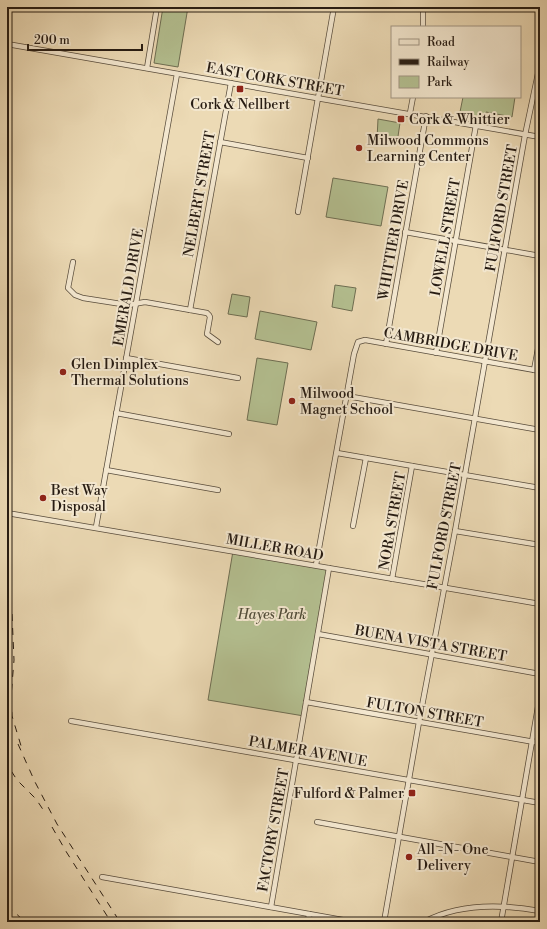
<svg xmlns="http://www.w3.org/2000/svg" width="547" height="929" font-family="'Libre Bodoni',serif">
<style>
.green{fill:#b4c091;stroke:#6e6e52}
.lines{fill:none;stroke-linecap:round;stroke-linejoin:round}
.minor-casing{stroke:#584c3c;stroke-width:6}
.minor{stroke:#f3e7cf;stroke-width:4.5}
.rail{stroke:#271c13;stroke-width:1;stroke-dasharray:7 7;stroke-linecap:butt}
.poi-dot{fill:#8f2418;stroke:#f3e7cf;stroke-width:1.5}
.labels{text-anchor:middle;stroke-width:4;stroke-linejoin:round;paint-order:stroke}
.street-label{font-size:14px;fill:#271c13;stroke:#f3e7cf}
.poi-label{font-size:14px;fill:#271c13;stroke:#f3e7cf;text-anchor:start}
.park-label{font-size:14px;font-style:italic;fill:#514d39;stroke:#f3e7cf}
</style>
<rect width="100%" height="100%" fill="#ecdab5"/>
<filter id="stains"><feTurbulence type="fractalNoise" baseFrequency=".005" numOctaves="4"/><feColorMatrix values="0 0 0 0 .2 0 0 0 0 .09 0 0 0 0 .02 0 0 0 .5 -.17"/></filter>
<radialGradient id="worn" r=".72"><stop offset=".6" stop-color="#630" stop-opacity="0"/><stop offset="1" stop-color="#630" stop-opacity=".3"/></radialGradient>
<g class="green">
<polygon points="163,7 188,7 178,67 154,63"/>
<polygon points="463,97 515,97 512,117 486,112 485,121 459,117"/>
<polygon points="378,119 400,123 397,143 377,139"/>
<polygon points="333,178 388,187 381,226 326,217"/>
<polygon points="335,285 356,288 352,311 332,307"/>
<polygon points="232,294 250,297 247,317 228,314"/>
<polygon points="260,311 317,322 311,350 255,339"/>
<polygon points="257,358 288,363 277,425 247,420"/>
<polygon points="233,551 329,568 304,716 208,700"/>
</g>
<g class="lines">
<defs>
<g id="minor">
<polyline points="423,27 423,7"/>
<polyline points="7,44 540,137"/>
<polyline points="147,68 157,7"/>
<polyline points="410,113 413,97"/>
<polyline points="220,142 308,158"/>
<polyline points="298,212 334,7"/>
<polyline points="405,232 540,256"/>
<polyline points="73,262 68,288 75,295 83,298 128,305 145,302 207,313 209,315 210,317 207,334 218,342"/>
<polyline points="190,310 231,83"/>
<polyline points="386,344 426,116"/>
<polyline points="436,353 476,125"/>
<polyline points="126,358 238,378"/>
<polyline points="534,370 540,338"/>
<polyline points="347,396 540,430"/>
<polyline points="116,413 229,434"/>
<polyline points="337,453 540,488"/>
<polyline points="106,470 218,490"/>
<polyline points="7,513 540,604"/>
<polyline points="353,526 366,458"/>
<polyline points="96,527 177,74"/>
<polyline points="455,531 540,545"/>
<polyline points="316,565 354,354 358,342 365,340 540,371"/>
<polyline points="392,579 412,466"/>
<polyline points="318,634 540,674"/>
<polyline points="306,702 540,743"/>
<polyline points="71,721 540,803"/>
<polyline points="317,822 540,862"/>
<polyline points="102,877 354,922"/>
<polyline points="271,907 329,568"/>
<polyline points="308,922 309,914"/>
<polyline points="384,922 419,722 455,531 525,135 540,64"/>
<path d="M424 922C459 903 501 904 540 911"/>
<polyline points="501,922 540,695"/>
</g>
</defs>
<use href="#minor" class="minor-casing"/>
<use href="#minor" class="minor"/>
<g class="rail">
<polyline points="12,614 14,660 11,697 12,716 22,749"/>
<polyline points="18,744 35,782 57,824 120,922"/>
<polyline points="7,758 10,769 17,780 36,799 44,811"/>
<polyline points="52,827 67,853 111,922"/>
<polyline points="7,905 25,922"/>
</g>
</g>
<g class="poi-dot">
<rect x="236" y="85" width="8" height="8" rx="2"/>
<rect x="397" y="115" width="8" height="8" rx="2"/>
<circle cx="359" cy="148" r="4"/>
<circle cx="63" cy="372" r="4"/>
<circle cx="292" cy="401" r="4"/>
<circle cx="43" cy="498" r="4"/>
<rect x="408" y="789" width="8" height="8" rx="2"/>
<circle cx="409" cy="857" r="4"/>
</g>
<g class="labels">
<g class="street-label">
<text transform="translate(275 79) rotate(10)" y="5">EAST CORK STREET</text>
<text transform="translate(199 194) rotate(-80)" y="5">NELBERT STREET</text>
<text transform="translate(501 208) rotate(-80)" y="5">FULFORD STREET</text>
<text transform="translate(445 237) rotate(-80)" y="5">LOWELL STREET</text>
<text transform="translate(393 240) rotate(-80)" y="5">WHITTIER DRIVE</text>
<text transform="translate(128 287) rotate(-80)" y="5">EMERALD DRIVE</text>
<text transform="translate(451 344) rotate(10)" y="5">CAMBRIDGE DRIVE</text>
<text transform="translate(392 521) rotate(-80)" y="5">NORA STREET</text>
<text transform="translate(444 526) rotate(-79)" y="5">FULFORD STREET</text>
<text transform="translate(275 547) rotate(10)" y="5">MILLER ROAD</text>
<text transform="translate(431 643) rotate(10)" y="5">BUENA VISTA STREET</text>
<text transform="translate(425 712) rotate(10)" y="5">FULTON STREET</text>
<text transform="translate(308 751) rotate(10)" y="5">PALMER AVENUE</text>
<text transform="translate(273 830) rotate(-80)" y="5">FACTORY STREET</text>
</g>
<g class="poi-label">
<text x="240" y="109" text-anchor="middle">Cork &amp; Nellbert</text>
<text x="409" y="124">Cork &amp; Whittier</text>
<text x="367" y="145">Milwood Commons<tspan x="367" dy="16">Learning Center</tspan></text>
<text x="71" y="369">Glen Dimplex<tspan x="71" dy="16">Thermal Solutions</tspan></text>
<text x="300" y="398">Milwood<tspan x="300" dy="16">Magnet School</tspan></text>
<text x="51" y="495">Best Way<tspan x="51" dy="16">Disposal</tspan></text>
<text x="404" y="798" text-anchor="end">Fulford &amp; Palmer</text>
<text x="417" y="854">All -N- One<tspan x="417" dy="16">Delivery</tspan></text>
</g>
<g class="park-label">
<text x="272" y="619">Hayes Park</text>
</g>
</g>
<rect width="547" height="929" fill="none" stroke="#ecdab5" stroke-width="24"/>
<rect x="8" y="8" width="531" height="913" fill="none" stroke="#271c13" stroke-width="2"/>
<rect x="12" y="12" width="523" height="905" fill="none" stroke="#271c13"/>
<rect x="391" y="26" width="130" height="72" fill="#f3e7cf" stroke="#a19684"/>
<rect x="399" y="39" width="20" height="6" fill="#f3e7cf" stroke="#a19684"/>
<text x="427" y="46" font-size="12" fill="#271c13">Road</text>
<rect x="399" y="59" width="20" height="6" fill="#271c13" stroke="#a19684"/>
<text x="427" y="66" font-size="12" fill="#271c13">Railway</text>
<rect x="399" y="76" width="20" height="12" fill="#b4c091" stroke="#a19684"/>
<text x="427" y="86" font-size="12" fill="#271c13">Park</text>
<path d="M28 44v6h114v-6" fill="none" stroke="#271c13" stroke-width="2"/>
<text x="34" y="44" font-size="12" fill="#271c13" stroke="#f3e7cf" stroke-width="3" paint-order="stroke">200 m</text>
<rect width="100%" height="100%" filter="url(#stains)"/>
<rect width="100%" height="100%" fill="url(#worn)"/>
</svg>
